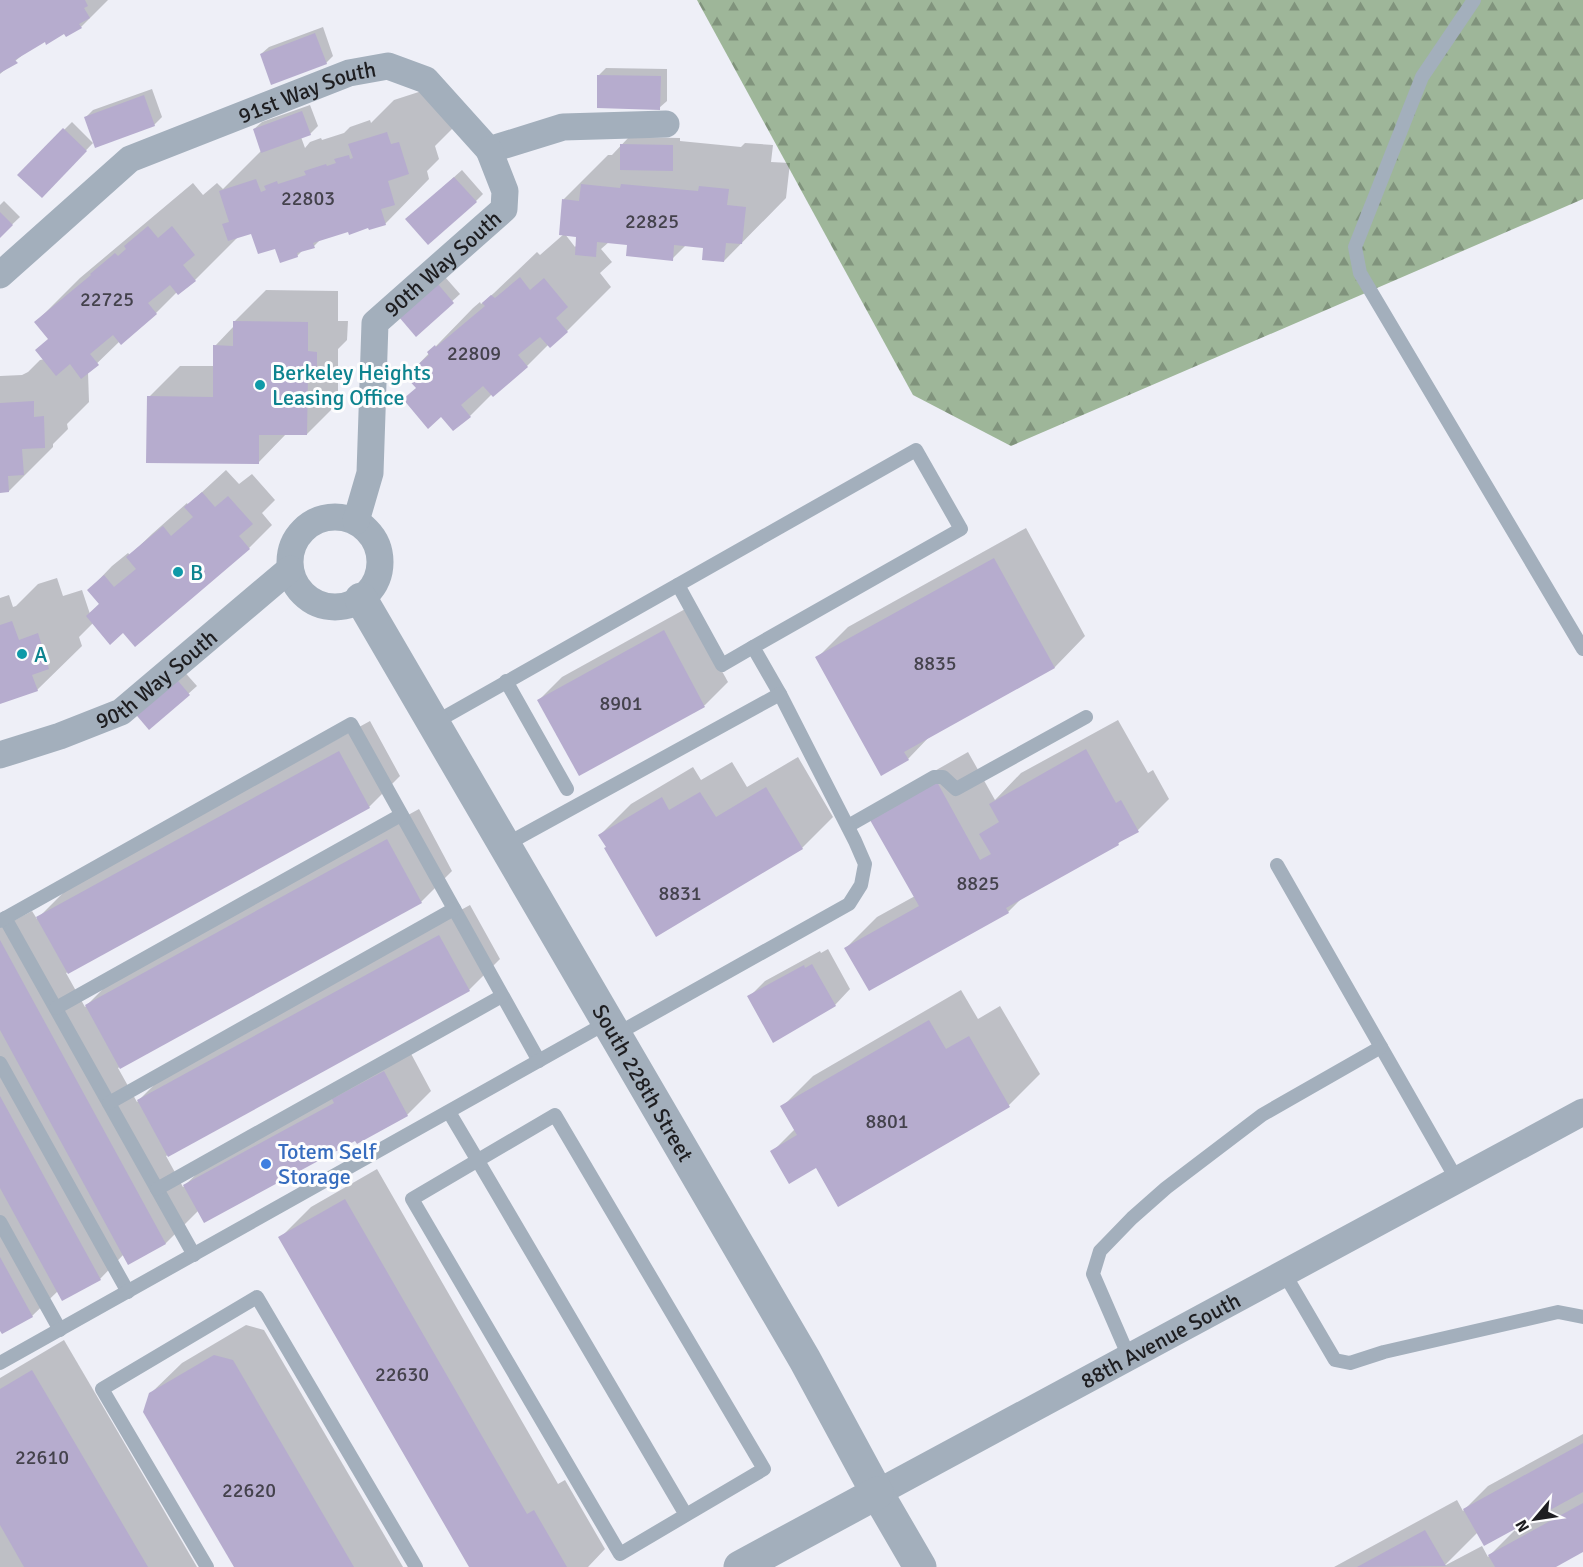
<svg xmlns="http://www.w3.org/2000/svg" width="1583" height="1567" font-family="Signika,sans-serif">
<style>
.forest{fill:url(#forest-firs)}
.shadow{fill:#0003;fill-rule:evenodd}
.building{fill:#b6acce}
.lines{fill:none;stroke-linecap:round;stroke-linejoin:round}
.service{stroke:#a3afbc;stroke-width:14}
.minor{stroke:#a3afbc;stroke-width:27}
.tertiary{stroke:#a3afbc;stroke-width:33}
.culture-dot{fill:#0f9aa8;stroke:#fdfdfe;stroke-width:2}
.shop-dot{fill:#3f7fe0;stroke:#fdfdfe;stroke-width:2}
.labels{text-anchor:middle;stroke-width:6;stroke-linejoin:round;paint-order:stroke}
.number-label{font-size:20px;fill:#44424c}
.street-label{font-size:22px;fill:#1e1e21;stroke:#fdfdfe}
.culture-label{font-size:22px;fill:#0d838f;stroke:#fdfdfe;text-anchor:start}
.shop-label{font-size:22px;fill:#366cbe;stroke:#fdfdfe;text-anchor:start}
</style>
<defs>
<pattern id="forest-firs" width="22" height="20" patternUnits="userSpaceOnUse" patternTransform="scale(1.5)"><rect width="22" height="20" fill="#9eb699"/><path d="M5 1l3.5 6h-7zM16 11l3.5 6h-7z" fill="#80937c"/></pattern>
</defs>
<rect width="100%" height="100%" fill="#eeeff7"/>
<polygon class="forest" points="697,0 1583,0 1583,199 1011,446 913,395"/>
<g class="shadow">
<polygon points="0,0 108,0 81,27 45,40 27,51 0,74"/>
<polygon points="323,27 333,56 326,63 261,54 269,47"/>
<polygon points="606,68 667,69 667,101 659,108 599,75"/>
<polygon points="431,88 453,128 435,146 439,159 427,171 429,179 385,224 349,230 322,238 314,246 303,250 297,256 276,247 252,232 239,236 195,280 178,293 177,292 156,313 120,341 88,372 89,402 67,424 68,429 53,444 53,447 9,491 0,491 0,376 22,375 28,372 40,360 45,359 49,338 36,322 80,278 193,183 203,195 217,183 223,189 262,150 254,129 262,122 310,105 318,126 310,134 301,137 305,148 310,142 321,138 322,140 344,133 350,127 370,120 371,123 394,100"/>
<polygon points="152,89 162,117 154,125 86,117 93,110"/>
<polygon points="72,122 93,143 42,196 19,175"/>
<path d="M629 137 680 138V141L741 147 745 143 773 145 771 162 790 163 786 198 724 261 705 247 686 245 672 259 629 244 609 242 601 249 612 262 600 273 611 287 567 331 549 344 527 366 492 394 470 416 417 387 407 376 473 308 480 302 481 304 494 293 537 252 540 255 564 234V199L608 155H612ZM565 234 578 236 577 245 575 247Z"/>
<polygon points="462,170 483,194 476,201 415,212"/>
<polygon points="4,201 20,217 0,236 0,205"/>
<polygon points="445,277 460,294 416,334 401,317"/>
<polygon points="266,290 338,291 338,321 348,321 347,340 338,349 338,403 307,434 287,433 258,463 149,397 180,366 214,366 215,346 234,326 235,321"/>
<polygon points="226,470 239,484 252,474 275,500 262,513 272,525 249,548 124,631 93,623 79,637 82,646 37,690 0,703 0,598 9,595 13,607 16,606 38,584 57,578 63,596 82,590 90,614 100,603 89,590 112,566 128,553 130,555 152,534 187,503 188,505"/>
<polygon points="1026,528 1085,636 1055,667 931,735 908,759 817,658 848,627"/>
<polygon points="687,608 728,682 705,705 580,774 539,700 562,677"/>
<polygon points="181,668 197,686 150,728"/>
<polygon points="1118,720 1148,773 1153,770 1169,799 1138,830 1123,838 1118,844 1024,896 1008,912 846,948 877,917 915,896 903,789 968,752 995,800 1021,773"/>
<polygon points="370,721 400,776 369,807 66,973 85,1007 118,974 419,809 452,871 421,902 118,1068 137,1102 169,1070 470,905 500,959 469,990 166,1156 183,1187 209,1162 408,1048 431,1091 407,1115 357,1142 355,1139 199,1210 166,1243 129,1263 124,1254 100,1279 58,1291 32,1316 0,1328 0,928 32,911 37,919 69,887"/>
<polygon points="798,757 833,817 802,848 607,846 600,835 631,804 693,767 701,780 732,762 747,787"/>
<polygon points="828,949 850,989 835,1005 749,997 765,981 820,951 821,953"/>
<polygon points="961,990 978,1019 1000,1006 1040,1074 1009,1105 817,1166 772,1152 795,1129 782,1107 813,1076"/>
<polygon points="377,1169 558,1484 565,1480 605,1549 588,1567 470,1567 280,1238 311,1207"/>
<polygon points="246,1325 264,1330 403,1567 236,1567 150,1394 182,1363"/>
<polygon points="64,1340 197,1567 0,1567 0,1378"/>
<path d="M1583 1434V1550L1553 1567H1334L1457 1500 1463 1511 1488 1486ZM1518 1527 1488 1557 1482 1546 1444 1566 1478 1532Z"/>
</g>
<g class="building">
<polygon points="0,0 85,0 88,6 84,8 90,18 79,24 82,28 66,37 64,34 46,45 45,42 15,60 18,63 0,73"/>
<polygon points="315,33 327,64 271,85 260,54"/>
<polygon points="597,75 661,76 660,110 597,108"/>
<polygon points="144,95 155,126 95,148 84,117"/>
<polygon points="302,111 311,135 261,153 253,129"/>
<polygon points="63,128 87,151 42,198 17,175"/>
<polygon points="387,132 391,144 399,142 409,174 388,181 395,205 381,209 386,225 369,230 368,228 349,235 348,232 313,243 315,248 297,253 298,257 280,263 275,249 258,254 251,234 228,241 222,224 229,222 219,191 256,179 261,192 266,190 264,186 277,181 278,184 306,175 304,171 326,164 327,166 336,163 334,159 349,155 350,159 353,158 348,144"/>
<polygon points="620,144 673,145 673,171 620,170"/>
<polygon points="454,177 477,202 428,245 405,219"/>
<polygon points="581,184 620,188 621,184 698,191 699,186 729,189 727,205 746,207 742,244 726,243 724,262 702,260 703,248 674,245 673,261 626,256 627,245 597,242 596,257 575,255 576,237 559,235 562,199 579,201"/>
<polygon points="0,212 13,225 0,238"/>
<polygon points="148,226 158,238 172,226 195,255 183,265 196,281 178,295 170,285 148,303 157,314 121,345 113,335 90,354 99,365 81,379 70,364 56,376 35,350 48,339 34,322 91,275 90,274 115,253 118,256 126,249 124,246"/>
<polygon points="520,277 530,290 544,278 568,307 556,318 568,332 550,348 540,337 518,355 528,367 493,397 483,386 461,405 471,417 453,431 441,417 428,429 403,399 416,388 405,376 429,355 427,352 435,345 436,347 485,306 482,303 491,295 495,298"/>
<polygon points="437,283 454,303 416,337 399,317"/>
<polygon points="233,321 308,322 308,351 317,352 317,373 308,373 307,435 259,435 259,464 146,463 147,396 213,397 213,345 233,346"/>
<polygon points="34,401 34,417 44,416 45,448 22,449 24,475 8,476 9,492 0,493 0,403"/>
<polygon points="202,492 215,507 228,496 253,524 239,536 250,549 135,647 123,633 110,645 86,616 99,604 87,590 104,575 114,587 136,569 126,557 163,526 171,536 193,517 184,507"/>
<polygon points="994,558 1055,668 904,752 909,760 881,776 815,657"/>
<polygon points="12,621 19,640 38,633 49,669 32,675 38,691 0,704 0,625"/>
<polygon points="664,630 705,707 579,776 537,700"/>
<polygon points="173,675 190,695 149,730 132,710"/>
<polygon points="1086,749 1116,803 1121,800 1139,832 1118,843 1119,845 1006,908 1009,913 869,991 844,948 919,906 870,820 937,782 980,860 991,854 979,834 999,822 989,804"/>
<polygon points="339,751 370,808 68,974 36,917"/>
<polygon points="766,787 803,849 656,937 604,848 606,847 598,835 662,797 669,810 700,792 716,817"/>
<polygon points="387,839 422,903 120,1069 85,1005"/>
<polygon points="439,935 470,991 168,1157 137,1100"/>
<polygon points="0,940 166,1244 128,1265 0,1030"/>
<polygon points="812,964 836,1006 773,1043 747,996 804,965 805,968"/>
<polygon points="929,1020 946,1049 969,1036 1010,1107 838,1207 816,1168 789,1184 770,1151 797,1135 780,1106"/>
<polygon points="384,1071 408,1116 357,1144 355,1141 204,1223 183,1185 334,1103 332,1099"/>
<polygon points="0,1096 101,1280 62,1301 0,1188"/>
<polygon points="345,1199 527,1514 534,1510 567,1567 469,1567 278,1237"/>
<polygon points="0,1257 33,1317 2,1334 0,1331"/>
<polygon points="214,1355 233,1360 354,1567 234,1567 143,1412 149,1393"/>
<polygon points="32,1370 148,1567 24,1567 0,1525 0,1389"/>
<polygon points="1583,1443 1583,1492 1484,1546 1463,1509"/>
<polygon points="1583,1503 1583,1552 1556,1567 1495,1567 1488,1555"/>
<polygon points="1425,1530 1446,1566 1357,1567"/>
</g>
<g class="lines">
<g class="service">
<polyline points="1474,0 1422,77 1355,247 1360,273 1583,649"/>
<polyline points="678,585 722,665 753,647"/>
<polyline points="506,681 567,789"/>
<polyline points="434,723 916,450 961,529 753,647 780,694"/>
<polyline points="848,826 934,777 943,777 956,789 1086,717"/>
<polyline points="505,845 780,694 855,841 865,864 861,885 849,904 615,1035"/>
<polyline points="1277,865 1457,1180"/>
<polyline points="5,918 194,1255"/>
<polyline points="0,921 351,724 539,1061"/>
<polyline points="56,1008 401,815"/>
<polyline points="0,1063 128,1292"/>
<polyline points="109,1103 454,909"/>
<polyline points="449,1112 478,1161 686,1515 620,1554 412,1199 555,1115 764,1469 686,1515"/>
<polyline points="157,1189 502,996"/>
<polyline points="0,1222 60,1330"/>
<polyline points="1284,1273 1335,1360 1350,1363 1384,1352 1558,1312 1583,1317"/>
<polyline points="1129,1357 1093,1274 1100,1251 1132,1218 1166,1188 1262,1115 1381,1047"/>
<polyline points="0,1363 608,1022"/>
<polyline points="207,1567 102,1389 257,1297 416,1567"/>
</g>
<g class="minor">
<path id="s1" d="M0 275 130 159 349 73 388 66 426 80 489 150 563 127 666 124"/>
<circle cx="335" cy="562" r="45"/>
<path id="s2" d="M356 521 370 473 375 323 504 209 505 191 489 150"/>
<path id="s3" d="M0 755 60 736 121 712 290 569"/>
<path id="s4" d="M877 1493 1583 1112"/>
</g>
<g class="tertiary">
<path id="s5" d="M361 599 805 1360 877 1493 920 1567"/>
<polyline points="740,1567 877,1493"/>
</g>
</g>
<g class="culture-dot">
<circle cx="260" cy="385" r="6"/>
<circle cx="178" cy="572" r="6"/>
<circle cx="22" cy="654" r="6"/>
</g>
<circle class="shop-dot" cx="266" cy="1164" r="6"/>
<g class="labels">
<g class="number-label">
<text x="308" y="205">22803</text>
<text x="652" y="228">22825</text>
<text x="107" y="306">22725</text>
<text x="474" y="360">22809</text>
<text x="935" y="670">8835</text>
<text x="621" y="710">8901</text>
<text x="978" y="890">8825</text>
<text x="680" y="900">8831</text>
<text x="887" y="1128">8801</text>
<text x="402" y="1381">22630</text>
<text x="42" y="1464">22610</text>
<text x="249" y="1497">22620</text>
</g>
<g class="street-label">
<text dy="8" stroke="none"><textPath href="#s1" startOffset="364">91st Way South</textPath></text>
<text dy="8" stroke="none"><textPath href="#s2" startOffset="290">90th Way South</textPath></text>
<text dy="8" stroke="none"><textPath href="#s3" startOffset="176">90th Way South</textPath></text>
<text dy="8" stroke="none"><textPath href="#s5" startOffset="560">South 228th Street</textPath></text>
<text dy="8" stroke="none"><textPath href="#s4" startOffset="322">88th Avenue South</textPath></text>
</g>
<g class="culture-label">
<text x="272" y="380">Berkeley Heights<tspan x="272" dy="25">Leasing Office</tspan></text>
<text x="190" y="580">B</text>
<text x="34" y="662">A</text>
</g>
<g class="shop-label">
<text x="278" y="1159">Totem Self<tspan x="278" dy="25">Storage</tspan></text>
</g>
</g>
<g transform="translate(1535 1519) rotate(241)" stroke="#fdfdfe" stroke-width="4.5" paint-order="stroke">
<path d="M0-4.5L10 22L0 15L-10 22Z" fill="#1e1e21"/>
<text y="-9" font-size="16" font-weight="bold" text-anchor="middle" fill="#1e1e21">N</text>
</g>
</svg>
